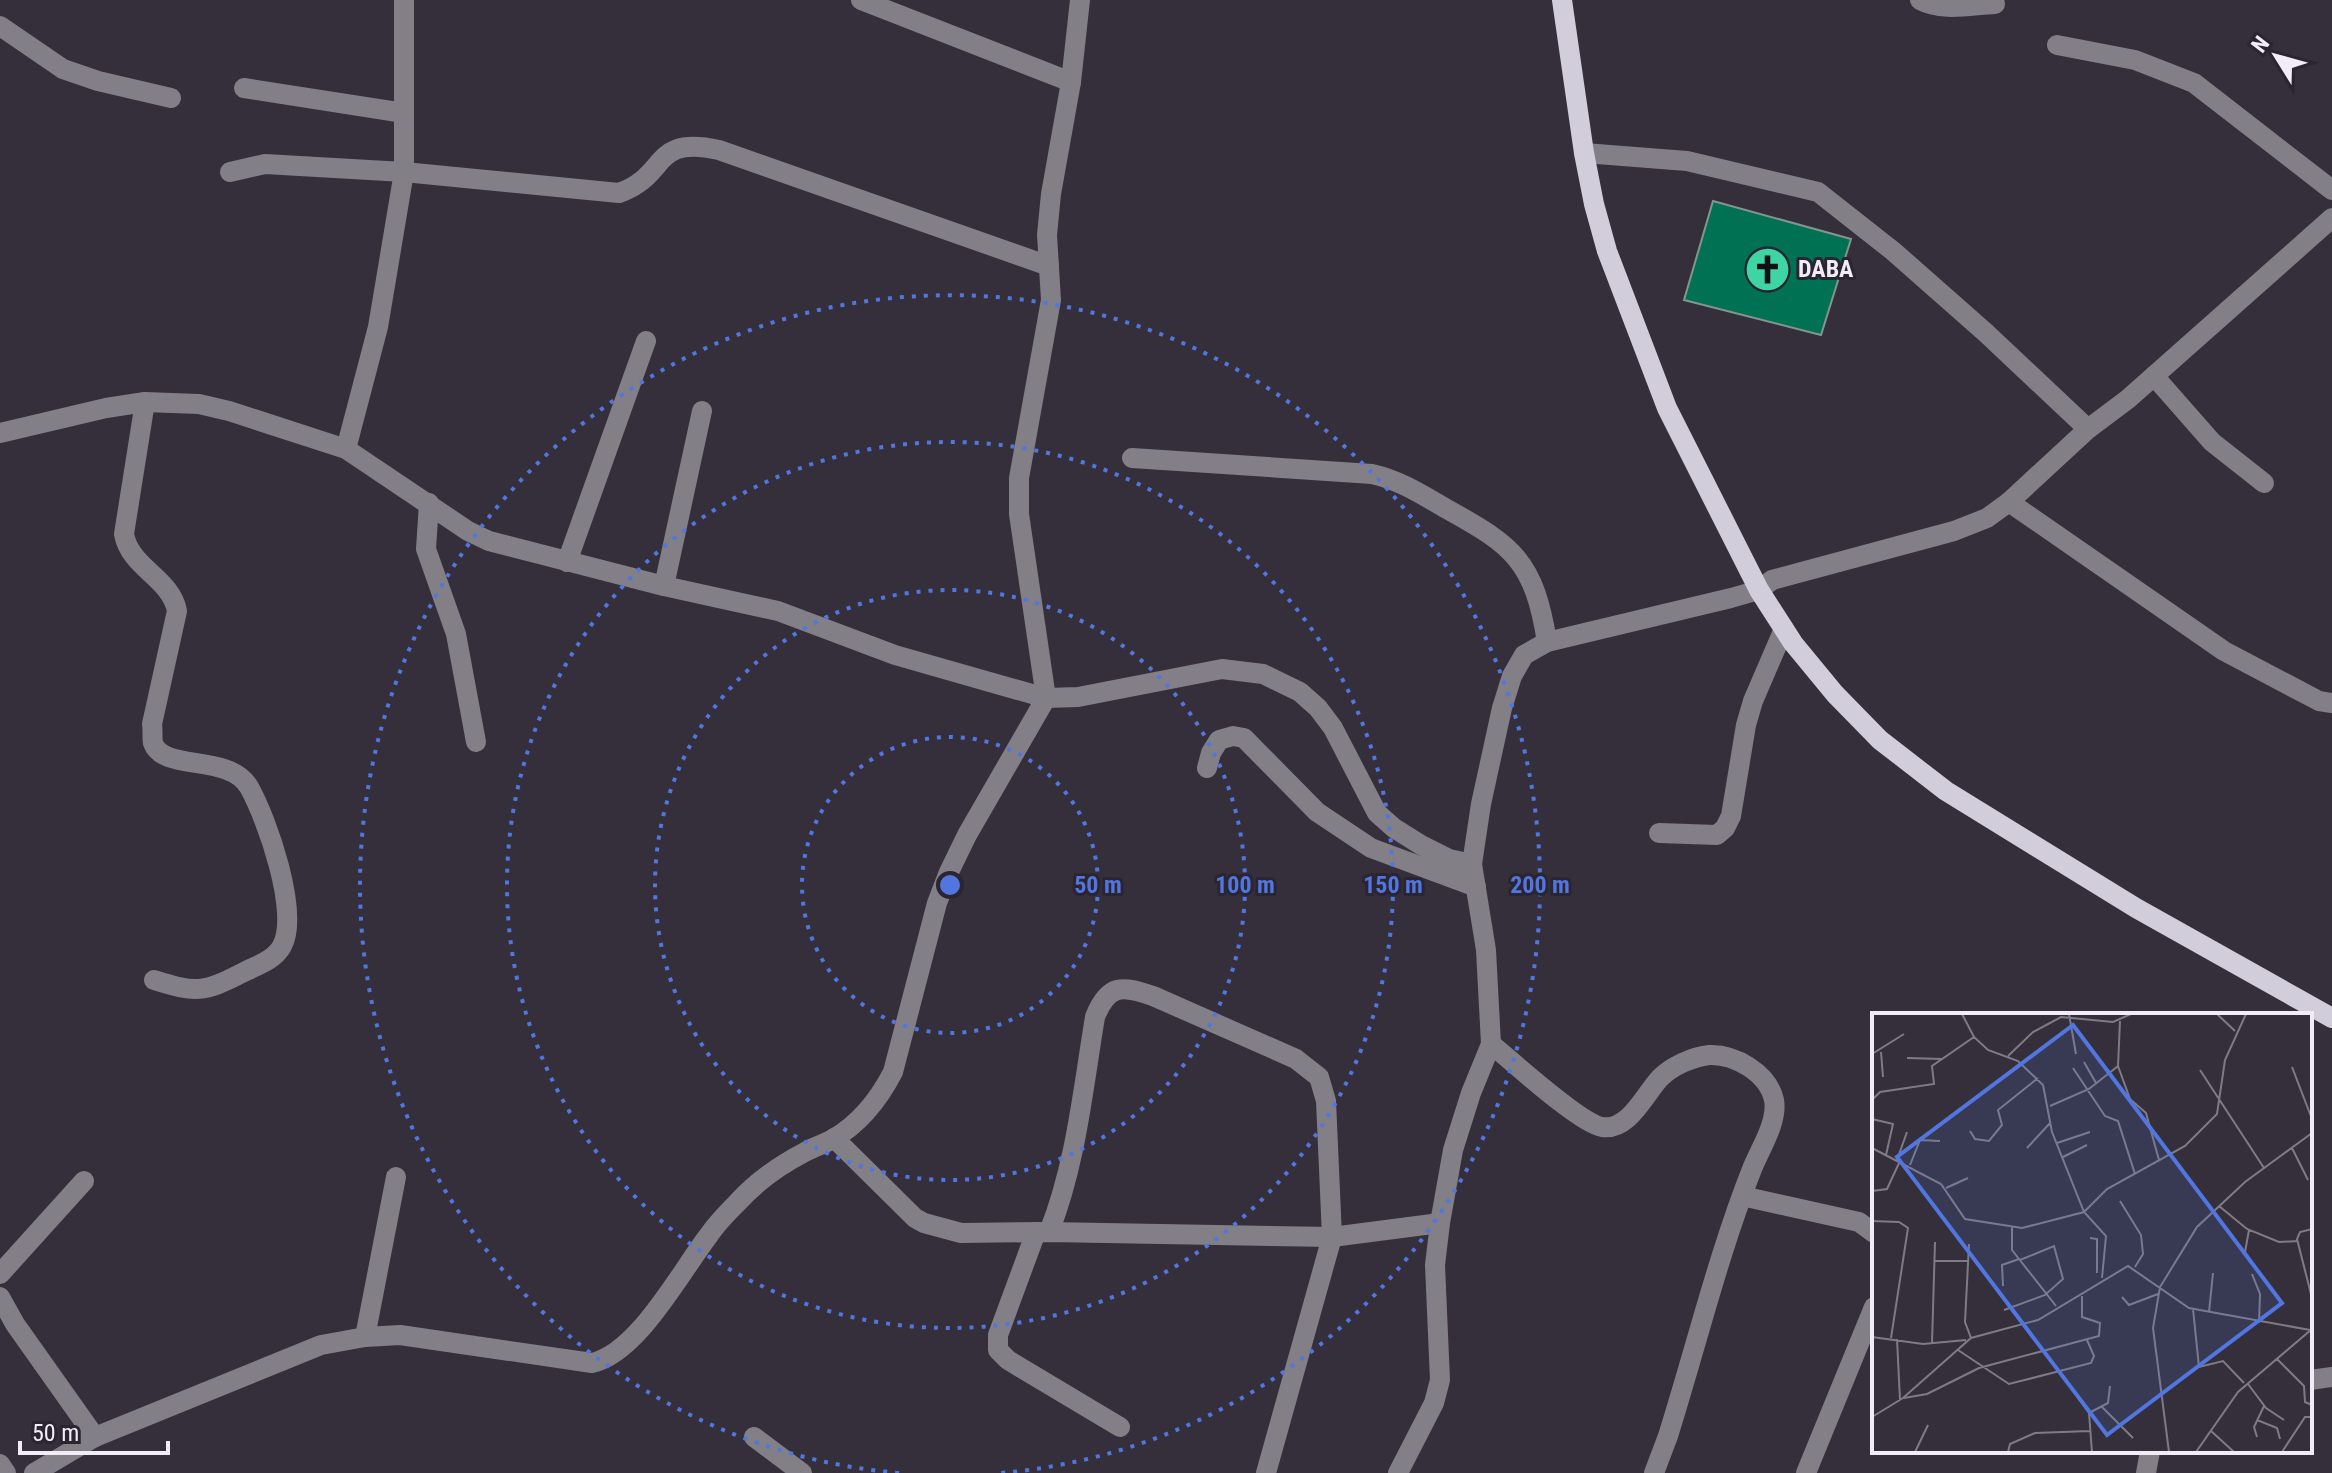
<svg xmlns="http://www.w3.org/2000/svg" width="2332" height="1473" font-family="'Roboto Condensed',sans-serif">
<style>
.building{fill:#007253;stroke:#84958d;stroke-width:2}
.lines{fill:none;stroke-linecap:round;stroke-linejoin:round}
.minor{stroke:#827f86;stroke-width:20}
.major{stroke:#d2cddb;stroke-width:20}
.ring{fill:none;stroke:#5276e0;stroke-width:4;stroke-dasharray:4 8}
.labels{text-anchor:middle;stroke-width:6;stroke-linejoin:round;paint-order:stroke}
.poi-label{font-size:24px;font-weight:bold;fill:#f0edf6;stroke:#2a2531;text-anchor:start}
.inset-road{fill:none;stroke:#7f7b86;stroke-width:2}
.view{fill:#5276e0;fill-opacity:0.15;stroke:#5276e0;stroke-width:4}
.inset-edge{fill:none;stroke:#f0edf6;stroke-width:4}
.centre{fill:#5276e0;stroke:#2a2531;stroke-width:4}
.ring-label{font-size:24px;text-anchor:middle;font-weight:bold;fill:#5276e0;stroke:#2a2531;stroke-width:6;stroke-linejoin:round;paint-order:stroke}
</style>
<rect width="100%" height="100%" fill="#342f3b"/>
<polygon class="building" points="1713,201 1851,239 1821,335 1684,300"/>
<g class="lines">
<g class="minor">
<polyline points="861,0 1071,82"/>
<path d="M1920 0C1942 12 1971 5 1995 4"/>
<polyline points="0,26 63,69 98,81 171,98"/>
<polyline points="2057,45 2135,60 2194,83 2332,190"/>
<polyline points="244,88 404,113"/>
<polyline points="1584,153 1687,161 1818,192 1893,251 1986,333 2088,429"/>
<path d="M230 172 265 164 404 172 619 193C670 175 650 135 719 150L1049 266"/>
<polyline points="2154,376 2212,442 2264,483"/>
<path d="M145 402 124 534C130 568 171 578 177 611L152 724C153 730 152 738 153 743 163 772 229 753 249 787 267 819 300 913 282 946 274 961 255 966 242 973 203 993 196 993 154 980"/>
<polyline points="0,433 106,408 145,402 199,404 229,411 346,449 468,531 489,541 664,586 778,611 895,655 1046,698 1078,697 1222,669 1263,674 1300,692 1318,708 1333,728 1377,813 1394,828 1421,845 1449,859 1472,864"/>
<polyline points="346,449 378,327 404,172 404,0"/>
<path d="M1132 458 1372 474C1399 480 1421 494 1445 508 1514 546 1534 561 1547 642"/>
<polyline points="2009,502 2224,651 2319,701 2332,703"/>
<polyline points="429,503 426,549 456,634 476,742"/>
<polyline points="567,562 646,341"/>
<polyline points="664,586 702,411"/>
<polyline points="1207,768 1211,753 1219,740 1233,736 1244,738 1317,812 1371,848 1476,887"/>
<polyline points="1659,833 1717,835 1725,828 1731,816 1746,725 1753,701 1784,629"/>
<path d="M1491 1044C1512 1061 1579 1123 1602 1127 1629 1131 1645 1094 1660 1078 1672 1066 1692 1057 1709 1055 1735 1054 1768 1073 1774 1100 1778 1122 1760 1149 1752 1169 1718 1255 1696 1347 1668 1436L1654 1473"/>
<polyline points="834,1138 915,1218 924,1223 961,1233 1049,1232 1332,1237 1440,1223"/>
<polyline points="1742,1196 1859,1222 1874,1233"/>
<polyline points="1036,1232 998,1335 998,1350 1008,1360 1120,1427"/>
<path d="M1049 1232C1076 1164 1083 1089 1095 1017 1108 984 1122 985 1153 996L1296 1059 1319 1077 1326 1101 1332 1237 1266 1473"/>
<polyline points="0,1274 84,1181"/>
<polyline points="0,1297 15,1324 95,1437"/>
<polyline points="365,1337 396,1177"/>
<polyline points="2310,1380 2332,1377"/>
<polyline points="754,1437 802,1473"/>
<polyline points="0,1464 6,1473"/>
<path d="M34 1473 95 1437 321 1345 365 1337 400 1335 592 1363C638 1353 681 1271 709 1235 717 1223 727 1213 737 1203 756 1182 780 1165 805 1152 814 1147 824 1144 833 1139 859 1124 879 1099 893 1072L937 903 949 872 967 835 1046 698 1019 514V478L1051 300 1047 235 1051 194 1071 82 1080 0"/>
<polyline points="1398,1473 1434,1403 1440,1380 1435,1265 1440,1223 1453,1150 1471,1093 1491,1044 1486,950 1472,864 1481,804 1502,708 1512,676 1524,655 1547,642 1731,598 1759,590 1772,580 1954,531 1987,518 2009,502 2088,429 2128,399 2332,218"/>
<polyline points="1806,1473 1874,1307"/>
<polyline points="2146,1473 2150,1451"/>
</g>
<polyline class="major" points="1562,0 1584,153 1594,204 1607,251 1667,408 1759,590 1793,643 1835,694 1880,740 1946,791 2136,908 2332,1018"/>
</g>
<g class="ring">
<circle cx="950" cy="885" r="148"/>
<circle cx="950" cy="885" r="295"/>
<circle cx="950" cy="885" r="443"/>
<path d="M899 1473A590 590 0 1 1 1001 1473"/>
</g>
<defs>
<symbol id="church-disc" viewBox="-11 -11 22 22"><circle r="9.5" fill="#3ed4a3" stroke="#2a2531"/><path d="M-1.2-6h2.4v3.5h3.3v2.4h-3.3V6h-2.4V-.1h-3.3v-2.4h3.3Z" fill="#111"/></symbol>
</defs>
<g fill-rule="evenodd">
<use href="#church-disc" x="1742" y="244" width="51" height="51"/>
</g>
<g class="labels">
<g class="poi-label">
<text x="1798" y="277">DABA</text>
</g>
</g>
<g transform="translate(1872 1013)">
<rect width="440" height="440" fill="#342f3b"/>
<path class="inset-road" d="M90 1 102 24 116 37 146 48 171 72 180 119 212 199 234 223 230 265M197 1 204 41M345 1 363 18M9 39 11 64M0 41 32 21M136 43 161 19 189 4 241 9 259 1M35 45 70 46M212 49 224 70M246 53 258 86 274 100 287 147M420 54 440 106M201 55 233 103 246 108 263 161M328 57 392 155M0 87 8 79 62 71 60 53 102 24M178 93 217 76 246 53 248 8M0 106 21 111 14 142M98 118 103 126 117 128 130 112 126 97 166 65M185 130 218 119M0 135 69 171 93 206 150 215 212 199 235 176 313 133 345 101 353 47 374 1M155 135 179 109M420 135 436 167M191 144 215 132M25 147 35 119M38 152 48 127 68 128M74 175 96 165M0 178 15 176 28 148M248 188 269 222 271 241 263 254M347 193 375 216 407 229 426 228M0 208 27 209 36 215 19 325M140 213V237L184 293M440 216 428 219 425 226 440 285M377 217 373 239 379 250M218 225 225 226V260M97 231 93 309 99 325M63 248H97M380 261 388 281 387 310M131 273 130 252 147 246M250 284 257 292 286 281M321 296 327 354 351 348 372 370M132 297 173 282 191 266 182 233 148 247M337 299 341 260M0 324 51 331 94 327M25 326 28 387M60 330 63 229M86 337 137 371 219 350 222 343 215 327M405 346 432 373 433 389 440 392M376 371 394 395 412 407M205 383 217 400 220 439M32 385 55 381 107 355 227 323 228 310 210 304V283M230 394 261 425M217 400 236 390 238 373M0 404 31 385 99 325 166 307 256 253 317 295 438 317M385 407 405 415 408 426M339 418 362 439M385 424 382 414 392 393M43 439 56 412M136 439 138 431 163 420 218 418M297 439 281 315 288 274 325 214 373 169 440 120M324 439 366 379 440 316M410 439 433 404H440"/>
<path class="view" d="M201 12 410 290 235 422 25 144Z"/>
<rect width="440" height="440" class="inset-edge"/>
</g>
<circle cx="950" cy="885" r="12" class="centre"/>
<g class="ring-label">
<text x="1098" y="893">50 m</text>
<text x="1245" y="893">100 m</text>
<text x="1393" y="893">150 m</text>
<text x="1540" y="893">200 m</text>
</g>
<g transform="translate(2276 56) rotate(307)" stroke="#2a2531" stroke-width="6" paint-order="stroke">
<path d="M0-6L14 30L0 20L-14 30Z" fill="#f0edf6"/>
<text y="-12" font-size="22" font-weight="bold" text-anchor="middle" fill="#f0edf6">N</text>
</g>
<path d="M20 1441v12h148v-12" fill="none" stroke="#f0edf6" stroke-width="4"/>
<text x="32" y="1441" font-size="24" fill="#f0edf6" stroke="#2a2531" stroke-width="6" paint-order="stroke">50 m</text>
</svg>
